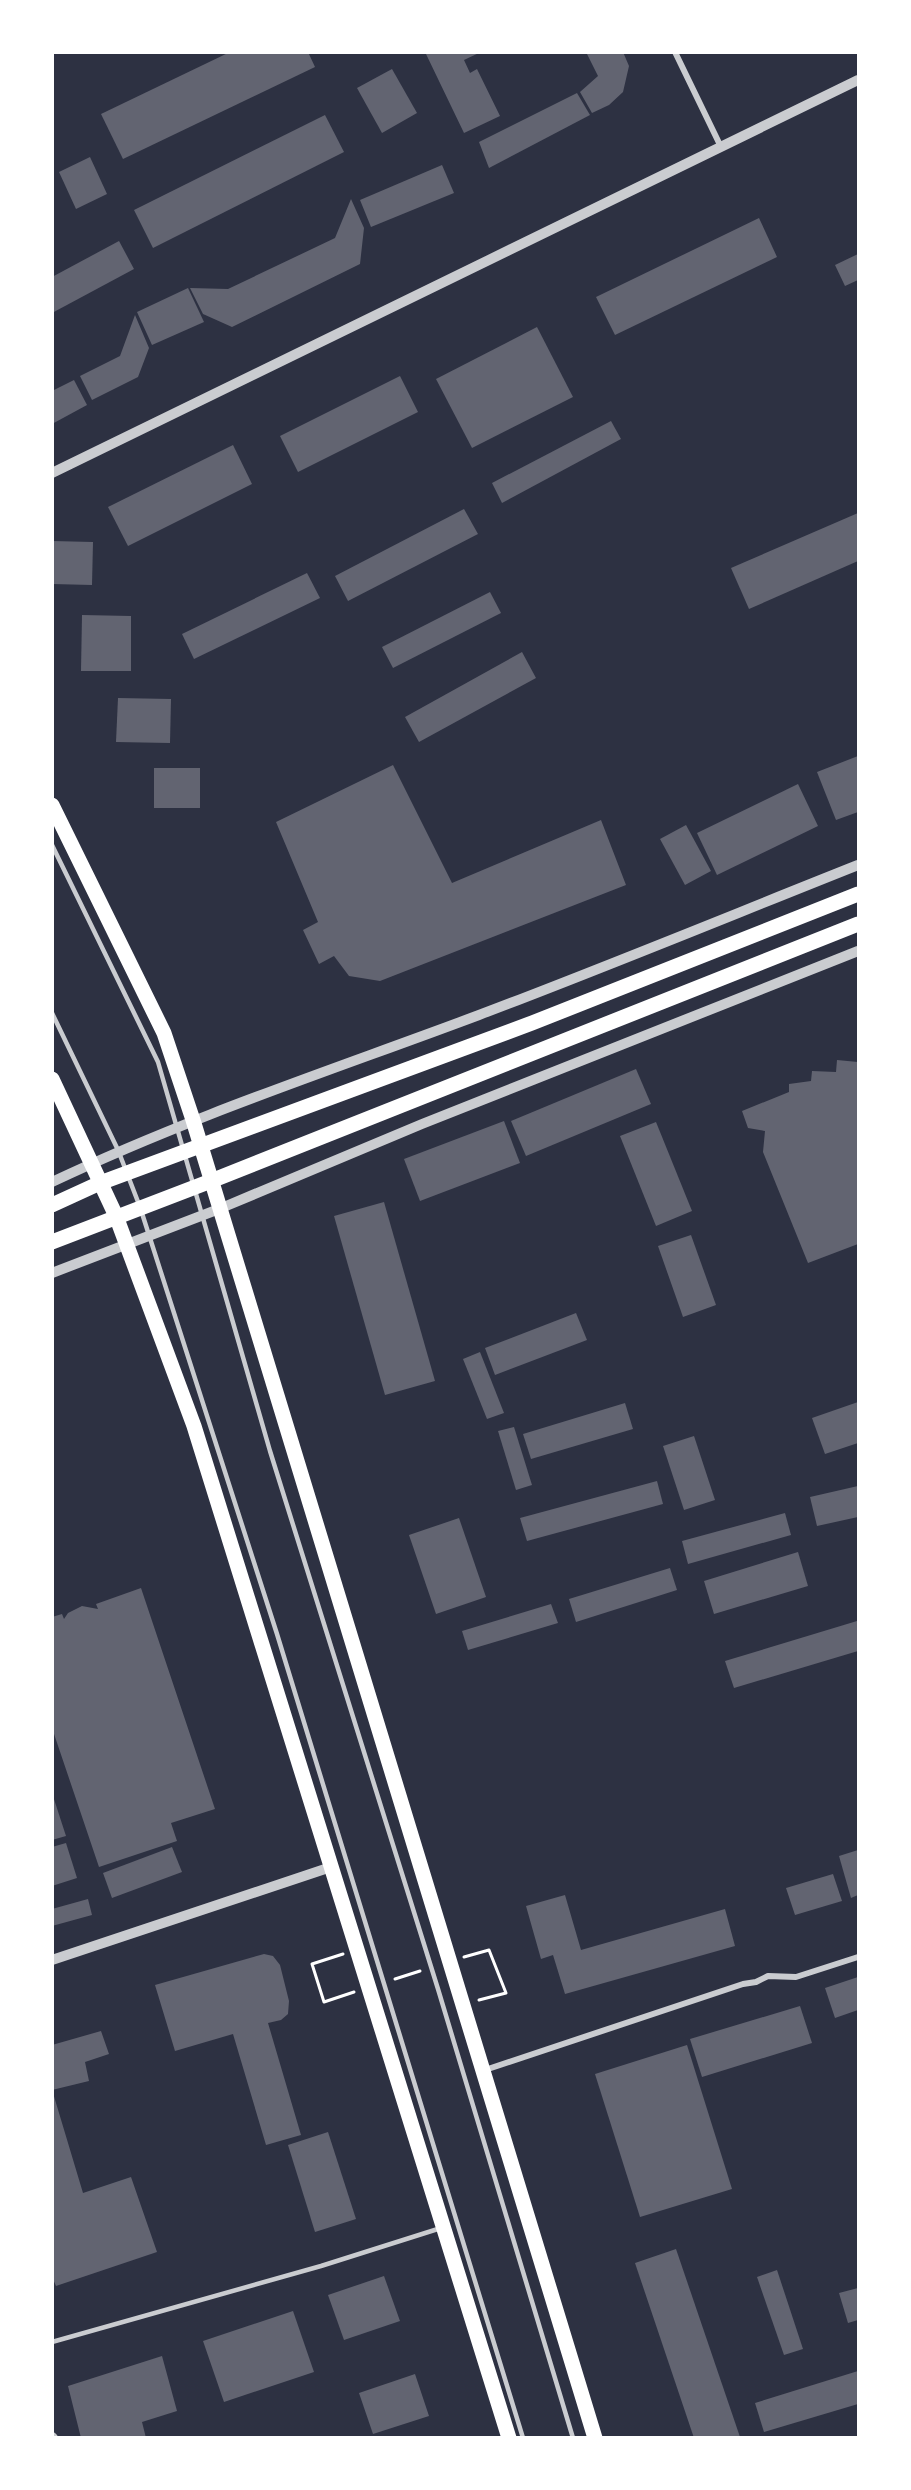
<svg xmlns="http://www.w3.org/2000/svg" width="911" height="2490" font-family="'PT Sans',sans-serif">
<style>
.building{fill:#626471}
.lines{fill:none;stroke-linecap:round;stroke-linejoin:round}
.path{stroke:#fff;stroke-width:3}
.service{stroke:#caccd0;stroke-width:4.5}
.minor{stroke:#caccd0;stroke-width:6}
.tertiary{stroke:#caccd0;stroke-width:10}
.primary{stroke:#fff;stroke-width:15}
</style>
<rect width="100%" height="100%" fill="#2d3142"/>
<g class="building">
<polygon points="230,52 308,52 315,67 123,159 101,114"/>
<polygon points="428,52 481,52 464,60 470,73 477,69 500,116 464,133 426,54"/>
<polygon points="586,52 623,52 629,66 623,92 609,105 592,113 580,92 598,76"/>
<polygon points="392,69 417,113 382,133 357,88"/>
<polygon points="577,93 590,115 489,168 479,142"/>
<polygon points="325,115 344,152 153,248 134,210"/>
<polygon points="90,157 107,194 76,209 59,172"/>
<polygon points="442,165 454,193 371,227 360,200"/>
<polygon points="351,199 364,228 360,264 232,327 203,314 190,288 228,289 335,238"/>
<polygon points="759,218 777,257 615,335 596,297"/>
<polygon points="119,241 134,269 52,313 52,277"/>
<polygon points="858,254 858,280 845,286 835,265"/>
<polygon points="188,288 204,322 152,345 137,312"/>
<polygon points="135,315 149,348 138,377 92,400 80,376 120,356"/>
<polygon points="537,327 573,397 472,448 436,379"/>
<polygon points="400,376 418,412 298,472 280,436"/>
<polygon points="74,380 87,405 52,424 52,391"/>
<polygon points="611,421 621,439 502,503 492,483"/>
<polygon points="233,445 252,484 128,546 108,507"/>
<polygon points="464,509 478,534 348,601 335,576"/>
<polygon points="858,513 858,561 749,609 731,568"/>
<polygon points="52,541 93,542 92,585 52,584"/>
<polygon points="307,573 320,598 194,659 182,634"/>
<polygon points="490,592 501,613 393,668 382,647"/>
<polygon points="82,615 131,616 131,671 81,671"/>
<polygon points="522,652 536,678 419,742 405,717"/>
<polygon points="118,698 171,699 170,743 116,742"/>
<polygon points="858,756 858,812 836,820 817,772"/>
<polygon points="393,765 452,883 601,820 626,885 380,981 349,976 334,956 319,964 303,930 318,922 276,822"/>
<rect x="154" y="768" width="46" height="40"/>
<polygon points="798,784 818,826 717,875 697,833"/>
<polygon points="686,825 711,871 685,885 660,839"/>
<polygon points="837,1060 858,1062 858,1244 808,1263 763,1152 765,1131 748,1128 742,1111 789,1092 789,1084 811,1081 812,1071 836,1072"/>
<polygon points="636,1069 651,1104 526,1156 511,1121"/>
<polygon points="504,1121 520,1163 420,1201 404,1159"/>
<polygon points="656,1122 692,1211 656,1226 620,1136"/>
<polygon points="384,1202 435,1381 385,1395 334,1216"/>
<polygon points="691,1235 716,1305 683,1317 658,1246"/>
<polygon points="576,1313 587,1340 495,1375 485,1348"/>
<polygon points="480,1352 504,1413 487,1419 463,1359"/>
<polygon points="858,1402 858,1443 825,1454 812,1418"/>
<polygon points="625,1403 633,1429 531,1459 523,1434"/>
<polygon points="514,1427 532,1485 516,1490 498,1431"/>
<polygon points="694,1436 715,1500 684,1510 663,1446"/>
<polygon points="657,1481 663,1504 527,1541 520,1518"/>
<polygon points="858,1486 858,1517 817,1526 810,1497"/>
<polygon points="785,1513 791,1535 688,1564 682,1541"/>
<polygon points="459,1518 486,1597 436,1614 409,1535"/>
<polygon points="798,1552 808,1586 714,1614 704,1581"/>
<polygon points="670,1568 677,1590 576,1622 569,1599"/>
<polygon points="141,1588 215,1809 171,1823 177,1841 99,1867 52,1728 52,1617 62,1614 64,1619 68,1613 82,1606 98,1609 96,1604"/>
<polygon points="551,1604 558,1623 468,1650 462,1631"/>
<polygon points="857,1621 858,1651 734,1688 725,1661"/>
<polygon points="52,1793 66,1836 52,1840"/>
<polygon points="66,1843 77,1878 52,1886 52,1847"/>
<polygon points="172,1847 182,1872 112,1898 103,1873"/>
<polygon points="858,1850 858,1895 851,1898 839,1856"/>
<polygon points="833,1874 842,1901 795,1915 786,1888"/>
<polygon points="565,1895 581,1950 725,1909 735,1946 565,1994 553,1955 541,1959 526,1906"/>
<polygon points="88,1899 92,1915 52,1926 52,1909"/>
<polygon points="264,1954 273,1956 280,1965 289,2001 288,2014 281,2020 268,2023 301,2135 266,2145 233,2034 175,2051 155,1985"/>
<polygon points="858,1977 858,2010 835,2018 825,1988"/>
<polygon points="800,2006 812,2043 702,2077 690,2039"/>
<polygon points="101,2031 109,2054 85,2062 89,2081 52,2090 52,2045"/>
<polygon points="687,2045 732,2189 640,2217 595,2074"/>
<polygon points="53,2093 83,2193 131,2177 157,2252 56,2286 52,2277"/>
<polygon points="328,2132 356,2219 315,2232 288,2145"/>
<polygon points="676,2249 740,2437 738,2438 694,2438 635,2263"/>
<polygon points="777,2270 803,2349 784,2355 757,2277"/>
<polygon points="384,2276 400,2321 344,2340 328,2295"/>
<polygon points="858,2288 858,2320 848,2323 839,2293"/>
<polygon points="293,2311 314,2372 224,2402 203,2341"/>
<polygon points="162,2356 177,2411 142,2422 146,2438 81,2438 68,2386"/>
<polygon points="858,2371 858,2404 764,2432 755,2403"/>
<polygon points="415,2374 429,2416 373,2434 359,2393"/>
</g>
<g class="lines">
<g class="path">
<polyline points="343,1954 312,1964 324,2002 354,1992"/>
<polyline points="464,1957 489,1950 506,1993 479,2000"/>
<polyline points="395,1979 420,1971"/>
</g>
<g class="service">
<polyline points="52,845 158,1062 270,1451 438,1989 573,2438"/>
<polyline points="52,1013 118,1150 140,1207 277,1634 523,2438"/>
<polyline points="52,2342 321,2266 441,2228"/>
</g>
<g class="minor">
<polyline points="675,52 721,147"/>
<polyline points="485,2070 743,1984 756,1982 768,1976 796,1977 858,1957"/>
</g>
<g class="tertiary">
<polyline points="52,473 858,80"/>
<path d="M52 1182C191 1116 335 1069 479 1015 606 967 732 915 858 865"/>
<polyline points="52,1273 219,1209 422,1124 858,951"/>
<polyline points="52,1960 331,1867"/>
<polyline points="52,2437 53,2438"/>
</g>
<g class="primary">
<polyline points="52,805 164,1033 193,1120 595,2438"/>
<polyline points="52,1079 116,1216 194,1426 509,2438"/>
<polyline points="52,1205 100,1183 532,1023 858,894"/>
<polyline points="52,1242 211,1181 858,924"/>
</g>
</g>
<rect width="911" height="2490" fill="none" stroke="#ffffff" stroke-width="108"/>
</svg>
